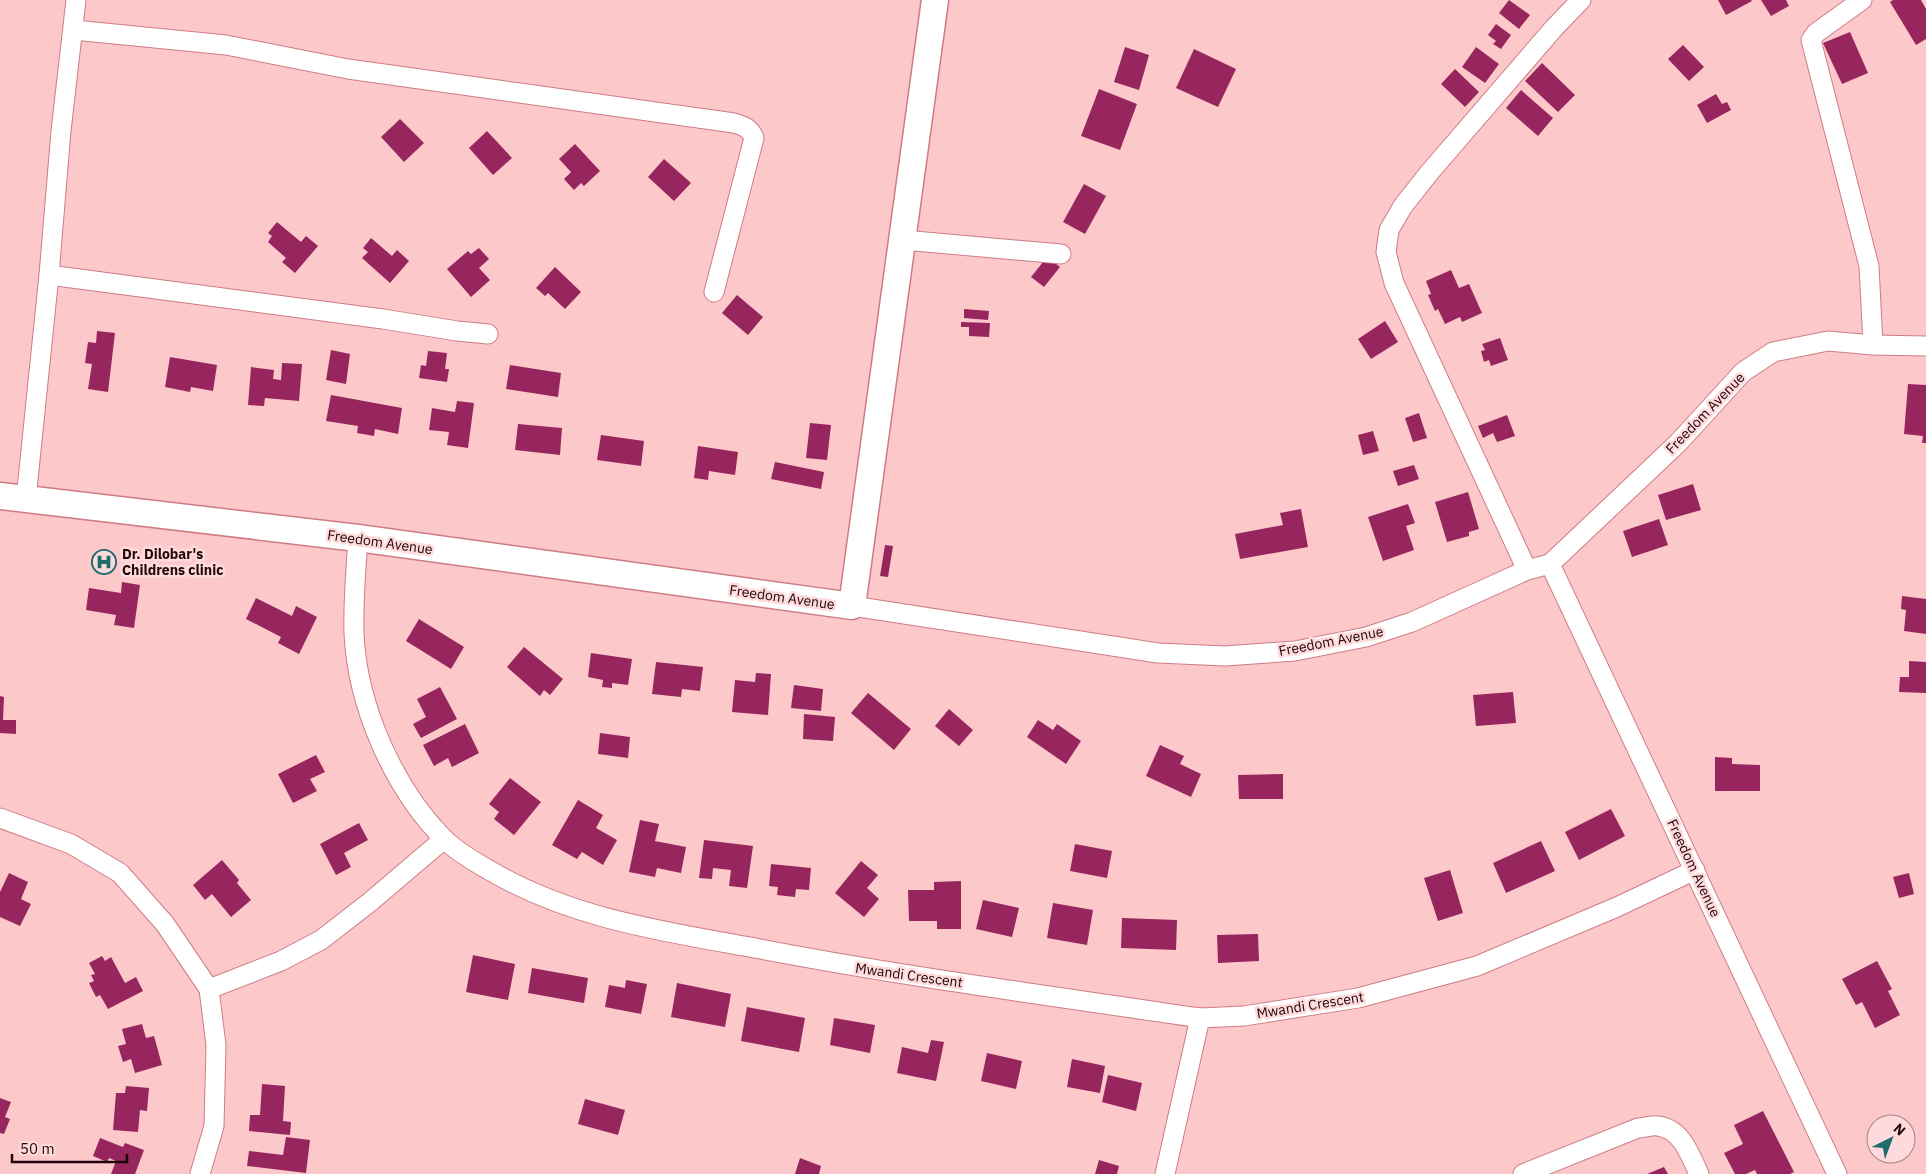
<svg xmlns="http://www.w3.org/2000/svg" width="1926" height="1174" font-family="'IBM Plex Sans',sans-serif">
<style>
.building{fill:#97265e}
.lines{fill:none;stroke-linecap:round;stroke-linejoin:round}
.minor-casing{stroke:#ce7c83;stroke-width:21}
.secondary-casing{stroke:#ce7c83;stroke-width:29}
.minor{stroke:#fff;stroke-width:19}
.secondary{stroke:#fff;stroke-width:26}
.labels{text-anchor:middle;stroke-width:5;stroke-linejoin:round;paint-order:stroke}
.street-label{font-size:14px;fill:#200407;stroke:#ffdadc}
.poi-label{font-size:14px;font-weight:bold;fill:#200407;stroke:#ffdadc;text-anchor:start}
</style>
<rect width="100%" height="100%" fill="#fdc8ca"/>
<g class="building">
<polygon points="1509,0 1530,15 1519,29 1499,13"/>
<polygon points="1718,0 1751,0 1752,1 1726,15"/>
<polygon points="1761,0 1786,0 1789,6 1771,16"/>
<polygon points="1893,0 1921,0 1926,9 1926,39 1916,45 1890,2"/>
<polygon points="1496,24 1511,35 1501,49 1493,44 1496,41 1488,35"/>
<polygon points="1850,32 1868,73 1842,84 1823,43"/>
<polygon points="1683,45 1704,67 1689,81 1668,59"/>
<polygon points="1125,47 1149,55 1139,90 1114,82"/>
<polygon points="1476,47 1499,64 1485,83 1462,67"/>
<polygon points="1194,49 1236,69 1218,107 1176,88"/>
<polygon points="1542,63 1575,95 1558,112 1525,81"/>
<polygon points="1455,69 1479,92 1465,107 1441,84"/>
<polygon points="1099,89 1137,104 1120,150 1081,136"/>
<polygon points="1521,90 1553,118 1538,136 1506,108"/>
<polygon points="1716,94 1722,104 1727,102 1731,110 1707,123 1697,105"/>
<polygon points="400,119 424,143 404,162 381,137"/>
<polygon points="487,131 512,158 493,175 469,148"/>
<polygon points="575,144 600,171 584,186 581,183 574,190 564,179 571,172 559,159"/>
<polygon points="664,159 691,183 674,201 648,177"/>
<polygon points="1084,184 1106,196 1085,234 1063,222"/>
<polygon points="277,222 301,242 306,236 318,246 295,273 282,262 286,258 268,242 272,236 268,233"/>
<polygon points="371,238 392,256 397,250 409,261 390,283 362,258 368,252 363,248"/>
<polygon points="479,248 489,259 479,268 490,280 471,297 447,269 468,251 471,254"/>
<polygon points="1047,257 1060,267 1044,287 1031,277"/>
<polygon points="555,267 581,292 565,309 548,293 545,296 536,288"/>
<polygon points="1451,270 1459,288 1469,284 1482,313 1462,322 1460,317 1445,324 1438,309 1435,311 1428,295 1431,294 1426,281"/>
<polygon points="737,295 763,317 748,335 722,313"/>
<polygon points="964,309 989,311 988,320 964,318"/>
<polygon points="1385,321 1398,342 1371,359 1358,339"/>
<polygon points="961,322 990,323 989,337 969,336 969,327 961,327"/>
<polygon points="97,331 115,333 108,392 88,389 92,364 85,363 88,342 96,343"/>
<polygon points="1500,338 1508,360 1491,366 1489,360 1484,362 1481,351 1485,350 1482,344"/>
<polygon points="331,350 350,354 346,384 326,380"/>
<polygon points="428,351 447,353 445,369 449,369 447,382 419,378 421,365 426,366"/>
<polygon points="170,357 217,365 213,391 191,387 190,392 165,387"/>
<polygon points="282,363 302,364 299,401 265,398 264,406 248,405 251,367 274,370 273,379 281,380"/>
<polygon points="510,365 561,373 558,397 506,389"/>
<polygon points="1908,384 1926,385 1926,443 1922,443 1923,436 1904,434"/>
<polygon points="331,395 402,408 398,434 375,429 374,436 357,433 358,426 326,421"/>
<polygon points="457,401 474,403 468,448 447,445 449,432 429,430 432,408 455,412"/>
<polygon points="1419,413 1427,438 1413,442 1405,418"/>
<polygon points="1507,415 1515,436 1497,442 1493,433 1483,438 1478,426"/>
<polygon points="810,423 831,425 827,460 806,458"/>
<polygon points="518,424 562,428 560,455 515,450"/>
<polygon points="1373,431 1379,451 1363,455 1358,435"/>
<polygon points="601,435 644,441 641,466 597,460"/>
<polygon points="698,446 738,452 735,475 709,471 708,480 694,478"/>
<polygon points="775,462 824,472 821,489 771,479"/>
<polygon points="1414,465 1419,479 1398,486 1393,471"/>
<polygon points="1693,484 1701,510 1666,520 1658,495"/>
<polygon points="1468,492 1479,529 1469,532 1469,536 1447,542 1435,502"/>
<polygon points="1408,504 1415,523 1406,526 1414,550 1383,561 1368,517"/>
<polygon points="1301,509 1308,547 1240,559 1235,534 1283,525 1280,513"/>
<polygon points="1659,519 1668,545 1632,557 1623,531"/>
<polygon points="885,545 893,546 888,577 880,576"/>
<polygon points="122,582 140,585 134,628 114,625 116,615 86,610 89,588 121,593"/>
<polygon points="1902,596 1926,599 1926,634 1904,631 1906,610 1901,609"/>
<polygon points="256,598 292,616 296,606 317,617 299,654 278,643 281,637 246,619"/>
<polygon points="419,619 464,647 451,669 406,641"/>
<polygon points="524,647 563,679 550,695 544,690 540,696 507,667"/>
<polygon points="591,653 632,659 628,685 612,683 612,688 602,687 603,680 588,677"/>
<polygon points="1909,661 1926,662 1926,693 1899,692 1900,677 1909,677"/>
<polygon points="656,662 703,667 700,691 682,689 681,697 652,694"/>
<polygon points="756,673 771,674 768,715 732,712 735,680 755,682"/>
<polygon points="794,685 823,689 821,711 791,708"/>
<polygon points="440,687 457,719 421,738 413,724 426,717 417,699"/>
<polygon points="1513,692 1516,723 1476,726 1473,695"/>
<polygon points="868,693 911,729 894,750 851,713"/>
<polygon points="0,696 4,697 3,720 16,720 16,734 0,733"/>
<polygon points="949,709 973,730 959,746 935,726"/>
<polygon points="804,714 835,717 833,741 803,739"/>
<polygon points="1038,720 1053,730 1057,724 1081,741 1066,764 1027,737"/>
<polygon points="465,724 479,753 452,767 448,758 434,766 423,745"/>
<polygon points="600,733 630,737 628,758 598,754"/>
<polygon points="1160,745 1184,756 1180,764 1201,774 1191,797 1146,776"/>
<polygon points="316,755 325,772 310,779 317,791 293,803 278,774"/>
<polygon points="1715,757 1732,758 1732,764 1760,765 1760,791 1715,791"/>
<polygon points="1283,774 1283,799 1239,799 1238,775"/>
<polygon points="510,778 541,802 514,835 494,819 499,812 489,804"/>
<polygon points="578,800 603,815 596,828 617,840 603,865 582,852 577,859 552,845"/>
<polygon points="1611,809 1625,836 1579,860 1565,832"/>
<polygon points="640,820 659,824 655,841 686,847 681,873 657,868 655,877 629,872"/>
<polygon points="359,823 368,840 344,853 351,867 336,875 320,844"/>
<polygon points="704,840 753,846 747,888 729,886 731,870 713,868 712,879 699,878"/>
<polygon points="1541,841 1555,871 1506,893 1493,863"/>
<polygon points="1075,844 1112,851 1107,878 1070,871"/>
<polygon points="222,860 239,880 237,883 251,900 231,917 212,894 205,900 193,885"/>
<polygon points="861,861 878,875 867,888 879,899 864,917 835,893"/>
<polygon points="771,864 811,868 809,890 796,889 795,897 777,895 778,887 769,886"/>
<polygon points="1450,870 1463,913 1438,921 1424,878"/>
<polygon points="9,873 28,882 21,899 31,904 20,926 0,917 0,892"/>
<polygon points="1909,873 1914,894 1899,898 1893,877"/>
<polygon points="961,881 961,929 937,929 937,921 909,921 908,890 934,890 934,882"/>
<polygon points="983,900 1019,908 1012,937 976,929"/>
<polygon points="1053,903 1093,910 1087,945 1047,938"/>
<polygon points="1122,918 1177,920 1176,950 1121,948"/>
<polygon points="1258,934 1259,961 1218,963 1217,935"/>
<polygon points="473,955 515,964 508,1000 466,992"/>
<polygon points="102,956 105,961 111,957 125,983 136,977 143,991 108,1009 100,995 96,997 89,983 94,981 91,975 95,974 89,963"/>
<polygon points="1877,961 1892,989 1888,991 1900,1015 1875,1028 1862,1002 1856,1005 1842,979"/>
<polygon points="532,968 588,978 584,1003 528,993"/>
<polygon points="626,980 647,984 641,1014 605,1007 609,985 625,988"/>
<polygon points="677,983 731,994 725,1027 671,1017"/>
<polygon points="747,1007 805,1018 799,1052 741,1041"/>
<polygon points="834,1018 875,1025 870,1053 830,1045"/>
<polygon points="142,1024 146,1038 154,1036 162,1065 135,1073 131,1059 123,1062 118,1046 126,1044 122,1029"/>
<polygon points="931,1040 944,1042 936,1081 897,1073 902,1047 928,1053"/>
<polygon points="987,1053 1022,1061 1016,1089 981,1081"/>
<polygon points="1072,1059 1105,1066 1100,1093 1067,1087"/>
<polygon points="1108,1075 1142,1083 1136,1111 1102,1102"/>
<polygon points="262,1084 285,1086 283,1121 291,1122 290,1135 249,1131 250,1115 260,1115"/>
<polygon points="126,1086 149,1088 147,1111 140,1110 138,1132 113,1130 116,1093 125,1093"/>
<polygon points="0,1098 11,1102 5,1117 10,1119 4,1134 0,1133"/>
<polygon points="585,1099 625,1110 618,1135 578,1124"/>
<polygon points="1763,1111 1794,1172 1790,1174 1757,1174 1755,1170 1746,1174 1735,1174 1724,1153 1743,1144 1734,1125"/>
<polygon points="286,1137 310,1140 306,1173 247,1166 249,1151 283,1155"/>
<polygon points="100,1138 123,1147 125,1143 144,1150 135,1174 111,1174 116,1161 109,1158 107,1162 93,1156"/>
<polygon points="800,1158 821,1166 819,1174 795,1174"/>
<polygon points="1099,1160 1119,1166 1117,1174 1095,1174"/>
<polygon points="1664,1167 1668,1174 1647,1174"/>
</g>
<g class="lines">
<defs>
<g id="minor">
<polyline points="1862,0 1816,33 1811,40 1869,266 1873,345"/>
<path d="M74 30 226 45 348 69 734 123C744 126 750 128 754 138L714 292"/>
<polyline points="903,240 1061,254"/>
<polyline points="49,275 61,131 76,0"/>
<polyline points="26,499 49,275 383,319 457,331 488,334"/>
<path d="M358 538C356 569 353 602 354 633 357 705 393 787 443 838 456 851 473 861 489 870 571 919 667 932 760 949 906 977 1053 996 1200 1018L1244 1016 1358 998 1477 966 1617 907 1695 870"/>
<polyline points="1550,564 1837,1174"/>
<polyline points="1527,570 1394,283 1386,252 1389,230 1403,206 1429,173 1554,28 1581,0"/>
<polyline points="852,606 1158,653 1225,656 1295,651 1366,637 1412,622 1527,570 1550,564 1678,443 1743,372 1773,352 1828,341 1873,345 1926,346"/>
<polyline points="0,818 71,844 120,873 165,924 209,989 216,1045 214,1126 200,1174"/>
<polyline points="209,989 281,961 321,940 370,902 444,839"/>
<polyline points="1165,1174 1200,1018"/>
<path d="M1523 1174 1638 1128C1644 1128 1652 1125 1658 1126 1682 1129 1690 1155 1699 1174"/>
</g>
<polyline id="secondary" points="0,496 358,538 852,606 935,0"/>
</defs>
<use href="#minor" class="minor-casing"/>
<use href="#secondary" class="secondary-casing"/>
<use href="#minor" class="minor"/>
<use href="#secondary" class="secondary"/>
</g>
<defs>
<symbol id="hospital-ring" viewBox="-11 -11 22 22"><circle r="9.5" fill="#ffdadc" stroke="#1f6c6c" stroke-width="1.5"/><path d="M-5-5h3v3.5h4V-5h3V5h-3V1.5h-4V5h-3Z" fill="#1f6c6c"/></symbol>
</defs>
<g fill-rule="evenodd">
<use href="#hospital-ring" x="90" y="548" width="28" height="28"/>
</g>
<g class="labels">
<g class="street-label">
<text transform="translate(1705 413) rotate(-46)" y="5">Freedom Avenue</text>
<text transform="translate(380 542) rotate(8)" y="5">Freedom Avenue</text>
<text transform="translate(782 597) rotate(8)" y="5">Freedom Avenue</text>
<text transform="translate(1331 641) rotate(-11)" y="5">Freedom Avenue</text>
<text transform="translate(1694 868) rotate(65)" y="5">Freedom Avenue</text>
<text transform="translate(909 975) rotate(8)" y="5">Mwandi Crescent</text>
<text transform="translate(1310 1005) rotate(-9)" y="5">Mwandi Crescent</text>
</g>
<g class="poi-label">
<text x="122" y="559">Dr. Dilobar's<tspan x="122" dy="16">Childrens clinic</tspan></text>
</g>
</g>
<g transform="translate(1891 1139) rotate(42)"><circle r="24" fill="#ffdadc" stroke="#a68487"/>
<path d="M0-4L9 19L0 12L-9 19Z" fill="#1f6c6c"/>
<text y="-8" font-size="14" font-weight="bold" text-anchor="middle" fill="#200407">N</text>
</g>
<path d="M12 1154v8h115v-8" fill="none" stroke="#200407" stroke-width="2.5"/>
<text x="20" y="1154" font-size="15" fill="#200407" stroke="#ffdadc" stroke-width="4" paint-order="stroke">50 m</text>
</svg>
